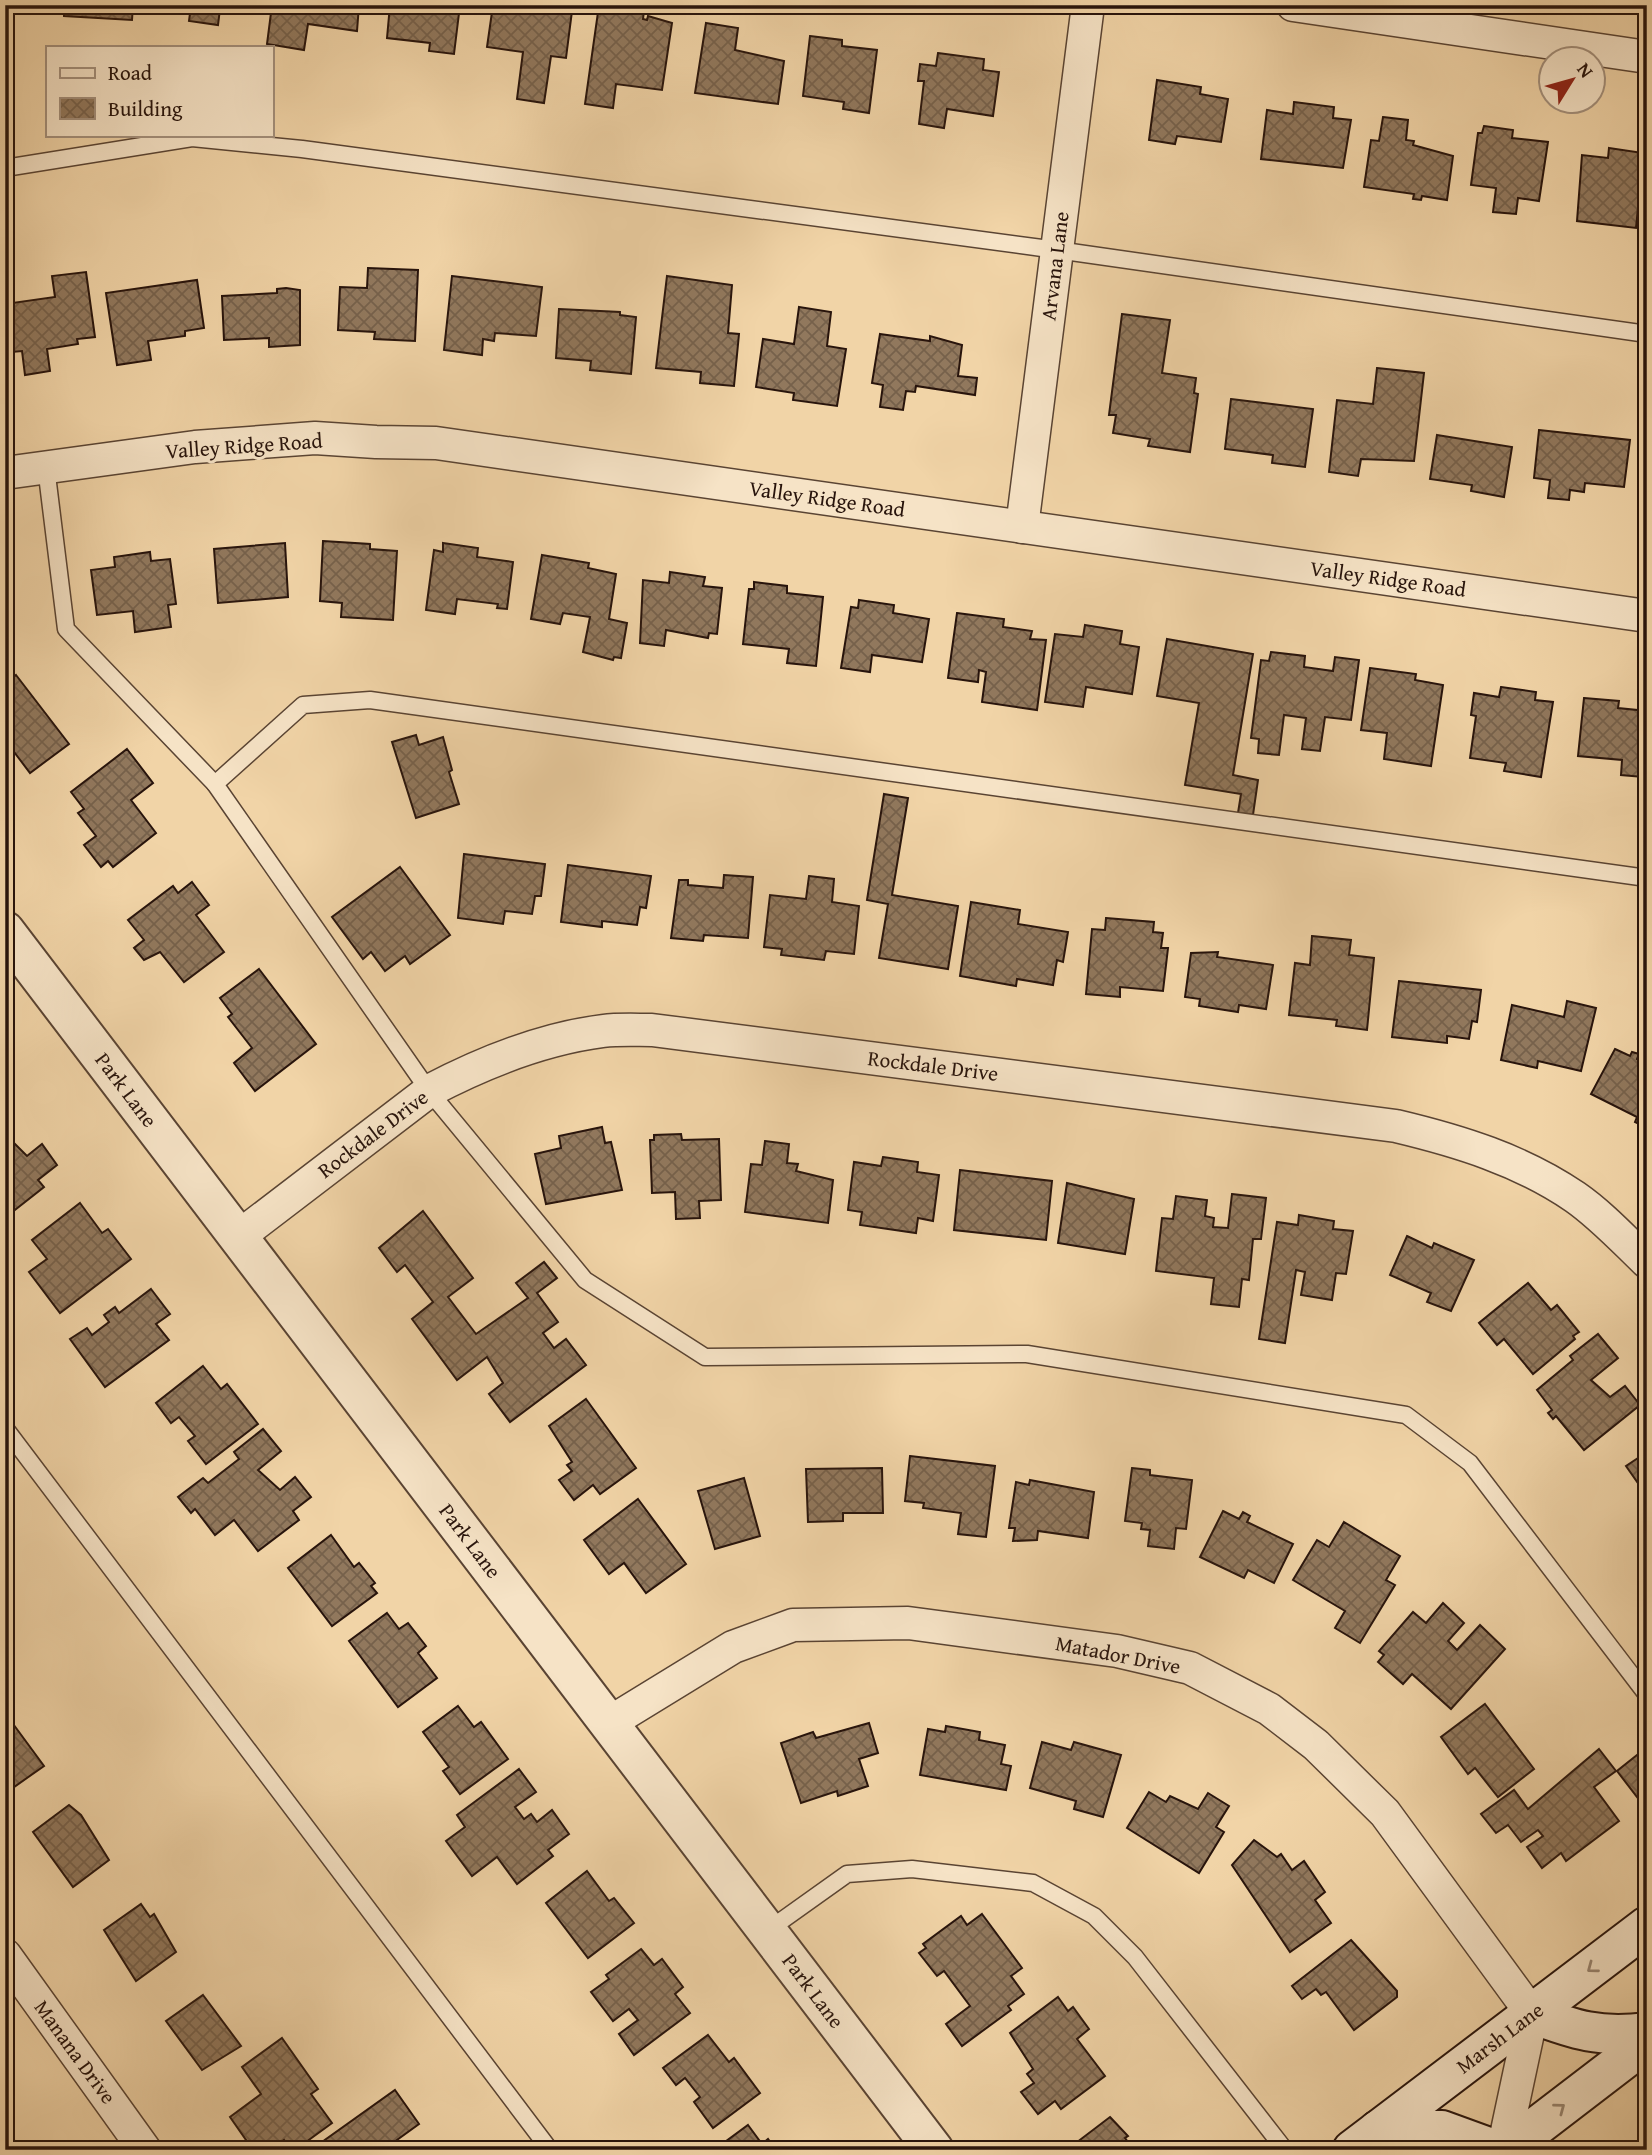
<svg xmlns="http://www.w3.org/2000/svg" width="1652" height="2155" font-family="'Gentium Book Plus',serif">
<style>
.building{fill:url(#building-cross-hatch);stroke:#28140c;stroke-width:2}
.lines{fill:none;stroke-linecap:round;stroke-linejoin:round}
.service-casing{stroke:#5a4433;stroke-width:19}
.minor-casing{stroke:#5a4433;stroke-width:35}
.tertiary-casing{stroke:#5a4433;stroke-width:42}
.secondary-casing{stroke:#28140c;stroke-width:42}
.service{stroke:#f6e3c6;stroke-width:16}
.minor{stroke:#f6e3c6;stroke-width:32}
.tertiary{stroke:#f6e3c6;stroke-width:38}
.secondary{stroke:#f6e3c6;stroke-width:38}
.oneway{stroke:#998672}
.labels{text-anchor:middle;stroke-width:6;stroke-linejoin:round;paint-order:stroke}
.street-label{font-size:21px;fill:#28140c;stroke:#f6e3c6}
</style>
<defs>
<pattern id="building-cross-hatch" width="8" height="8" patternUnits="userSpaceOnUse" patternTransform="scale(1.75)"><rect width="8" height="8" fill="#91785d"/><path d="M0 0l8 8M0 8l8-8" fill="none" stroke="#76614b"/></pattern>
</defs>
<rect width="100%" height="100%" fill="#f1d4a7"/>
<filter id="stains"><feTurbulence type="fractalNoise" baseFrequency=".00286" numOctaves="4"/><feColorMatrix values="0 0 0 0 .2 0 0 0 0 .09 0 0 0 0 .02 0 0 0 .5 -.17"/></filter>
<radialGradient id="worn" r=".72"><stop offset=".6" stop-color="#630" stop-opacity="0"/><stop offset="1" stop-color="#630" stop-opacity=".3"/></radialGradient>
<g class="building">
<polygon points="64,5 133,5 132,20 64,16"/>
<polygon points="186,5 241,5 240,11 220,9 218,25 189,21 191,6"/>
<polygon points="272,5 359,5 357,31 308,24 304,50 267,44"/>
<polygon points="390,5 460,5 454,54 429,51 430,43 387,38"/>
<polygon points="493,5 556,5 556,9 572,11 566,58 551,56 544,103 517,99 523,52 487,47"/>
<polygon points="599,5 644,11 643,19 647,20 648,16 672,23 662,90 616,84 613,108 585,104"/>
<polygon points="706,23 738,28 735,50 784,61 778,104 695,93"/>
<polygon points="810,36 842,40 842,46 877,50 869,113 843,109 844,102 803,96"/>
<polygon points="938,53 984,59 983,70 999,72 993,116 947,109 944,128 919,124 924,81 918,81 920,64 936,66"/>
<polygon points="1157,80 1201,87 1200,94 1228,99 1221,142 1177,136 1175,144 1149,140"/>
<polygon points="1294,102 1334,107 1333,118 1351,120 1343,168 1261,159 1267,110 1293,114"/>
<polygon points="1383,117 1408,120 1406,140 1414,141 1413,145 1453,156 1447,200 1422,196 1421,200 1413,199 1414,194 1364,187 1371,140 1379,141"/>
<polygon points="1484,126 1513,130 1512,138 1548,142 1539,201 1518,198 1516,214 1493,212 1496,188 1471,185 1478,133 1482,133"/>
<polygon points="1609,148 1643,153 1642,162 1647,163 1647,209 1638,208 1636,228 1577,221 1582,155 1608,158"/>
<polygon points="368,268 418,270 415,341 374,339 375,332 338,330 340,287 367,288"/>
<polygon points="86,272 95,337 77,339 78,344 47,349 50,371 25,375 22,351 12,352 5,304 55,297 52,276"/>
<polygon points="452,276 542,287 536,336 495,333 494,341 483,339 482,355 444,350"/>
<polygon points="667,276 732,285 728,333 739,334 734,386 700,383 701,372 656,368"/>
<polygon points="197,280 204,328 185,331 185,336 148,341 151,360 117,365 106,293"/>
<polygon points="286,288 300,290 300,345 269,347 269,338 224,340 222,296 277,293 277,289"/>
<polygon points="799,307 831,312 827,346 846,349 837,406 793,400 794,393 756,387 763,339 794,344"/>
<polygon points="559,309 620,312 620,315 636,317 631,374 590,370 591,361 556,358"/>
<polygon points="1122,314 1170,320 1162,373 1196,378 1194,393 1198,394 1190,452 1148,446 1150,439 1113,433 1116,415 1109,415"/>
<polygon points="880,334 930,341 930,336 962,345 958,376 977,378 975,395 916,386 915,392 906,391 903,410 880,407 883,385 872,383"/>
<polygon points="1377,368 1424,373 1414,461 1361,459 1358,476 1329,472 1337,400 1373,404"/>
<polygon points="1231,399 1313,409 1305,467 1272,463 1273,455 1225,449"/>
<polygon points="1539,430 1630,440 1624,487 1585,483 1584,492 1570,490 1569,500 1548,498 1550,480 1534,478"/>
<polygon points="1437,435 1512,447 1504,497 1471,491 1472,485 1430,479"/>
<polygon points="1645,461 1647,461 1647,507 1639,506"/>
<polygon points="323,541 370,544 370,549 397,551 393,620 341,617 342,603 320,601"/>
<polygon points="285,543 288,597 218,603 214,549"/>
<polygon points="443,543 478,548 477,557 513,562 507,609 497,608 498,604 457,599 455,614 426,610 434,550 443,552"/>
<polygon points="150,552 151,561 170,559 176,604 168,605 171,627 135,632 133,611 97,615 91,570 115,567 114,557"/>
<polygon points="542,555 589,563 588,568 616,574 609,619 627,623 621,658 614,657 613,660 583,652 590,617 563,613 560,624 531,619"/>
<polygon points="670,572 705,577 703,586 722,588 717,634 709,633 708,638 666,630 664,646 640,643 643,580 669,583"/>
<polygon points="754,582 787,586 787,593 823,597 816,666 787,663 789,649 743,644 749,589 754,589"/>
<polygon points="859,600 894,605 893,613 929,619 922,662 872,655 870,672 841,668 851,607 858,608"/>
<polygon points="957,613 1004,619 1003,627 1032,631 1030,639 1046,640 1037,710 982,702 986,672 979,670 978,682 948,678"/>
<polygon points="1085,625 1122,631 1120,644 1139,647 1132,694 1086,687 1083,707 1045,702 1055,634 1083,637"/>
<polygon points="1167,639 1253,654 1233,775 1258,780 1253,815 1238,813 1241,794 1185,785 1199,703 1157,696"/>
<polygon points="1271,652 1305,656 1304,667 1333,671 1335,657 1359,660 1351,720 1325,717 1320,751 1302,749 1306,718 1284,715 1279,755 1258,753 1259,739 1251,738 1261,660 1269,661"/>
<polygon points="1370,668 1416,674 1415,680 1443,685 1431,766 1384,759 1387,733 1361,730"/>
<polygon points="16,675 69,744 30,773 5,740 5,684"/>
<polygon points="1501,687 1536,692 1535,700 1553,702 1541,777 1504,771 1506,763 1470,758 1476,716 1471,715 1474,693 1499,697"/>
<polygon points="1584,698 1619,701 1618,708 1647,711 1643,777 1621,775 1622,760 1578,756"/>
<polygon points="416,735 419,745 443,737 452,770 449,772 459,804 416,818 392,742"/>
<polygon points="127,749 153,783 131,800 156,833 113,867 108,861 101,867 84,845 96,836 78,813 84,809 71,792"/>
<polygon points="884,794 908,798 892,895 958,906 948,969 879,958 888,904 867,900"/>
<polygon points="464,854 545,864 541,896 535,896 532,914 505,911 503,924 458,918"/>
<polygon points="568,865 651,876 646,908 640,907 637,925 602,921 602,927 561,922"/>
<polygon points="400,867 450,935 410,964 405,956 385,971 371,952 363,959 332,917"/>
<polygon points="724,875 753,877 748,938 704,935 703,941 671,938 679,880 688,880 688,885 723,888"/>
<polygon points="809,876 834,879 832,902 859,906 854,954 826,951 824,960 781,955 782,949 764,947 770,895 806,899"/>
<polygon points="192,882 209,905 196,915 224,952 184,982 160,952 144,960 134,948 144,940 128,920 173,886 178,893"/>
<polygon points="971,902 1020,910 1018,924 1068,932 1063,962 1057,960 1053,985 1017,979 1016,986 960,976"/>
<polygon points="1106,918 1154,922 1153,932 1163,933 1161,948 1168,948 1163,991 1120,987 1120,997 1086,994 1092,929 1105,930"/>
<polygon points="1312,936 1351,940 1349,955 1374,958 1367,1030 1336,1026 1337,1020 1289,1015 1295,963 1310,965"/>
<polygon points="1218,952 1217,957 1273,965 1266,1009 1239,1005 1238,1012 1199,1006 1200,999 1185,997 1191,953"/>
<polygon points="259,969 316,1044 255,1091 234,1063 252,1048 228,1017 232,1014 220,998"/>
<polygon points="1399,981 1481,990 1477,1022 1472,1021 1469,1039 1447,1036 1447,1043 1392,1037"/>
<polygon points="1567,1001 1596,1008 1581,1071 1538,1061 1537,1068 1501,1060 1512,1005 1564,1017"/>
<polygon points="1615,1049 1630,1056 1632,1052 1639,1054 1637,1059 1647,1064 1647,1128 1635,1122 1637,1117 1591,1094"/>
<polygon points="602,1127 605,1143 611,1142 622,1190 546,1204 535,1154 561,1148 559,1136"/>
<polygon points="681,1134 682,1140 719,1139 721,1200 699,1201 700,1218 676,1219 675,1192 652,1193 650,1140 654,1140 654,1135"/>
<polygon points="6,1135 27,1156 42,1144 57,1165 38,1180 44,1187 6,1217"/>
<polygon points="765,1141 789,1144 787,1163 798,1164 796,1171 833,1180 828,1223 745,1212 751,1164 762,1165"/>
<polygon points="883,1157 918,1162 917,1172 939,1175 933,1221 918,1218 916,1233 860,1225 862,1212 848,1210 854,1162 881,1166"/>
<polygon points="960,1170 1052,1181 1046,1240 954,1230"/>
<polygon points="1067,1183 1134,1199 1125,1254 1058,1243"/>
<polygon points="1232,1194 1266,1198 1261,1239 1253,1239 1249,1280 1242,1279 1239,1307 1211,1304 1214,1278 1156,1271 1162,1218 1173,1219 1176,1196 1207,1200 1205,1216 1214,1218 1213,1227 1228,1228"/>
<polygon points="80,1203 102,1233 108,1229 131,1259 60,1313 29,1272 47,1259 32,1240"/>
<polygon points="423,1211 473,1278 448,1297 476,1334 528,1298 516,1283 544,1262 557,1278 537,1293 558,1322 543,1333 554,1348 566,1339 586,1365 510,1422 489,1394 503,1383 487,1357 457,1380 412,1319 433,1302 405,1265 397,1272 379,1248"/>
<polygon points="1299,1215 1334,1221 1333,1229 1353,1231 1346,1274 1336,1273 1332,1300 1301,1295 1305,1272 1296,1270 1285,1343 1259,1339 1277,1222 1298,1225"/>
<polygon points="1407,1236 1432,1248 1434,1243 1474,1260 1451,1311 1427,1302 1431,1293 1390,1275"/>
<polygon points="1528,1283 1551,1310 1557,1305 1579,1332 1573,1336 1575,1339 1533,1374 1504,1339 1497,1345 1479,1323"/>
<polygon points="151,1289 170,1314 156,1324 169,1340 105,1387 70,1339 87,1328 92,1335 109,1322 104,1315 115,1307 119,1313"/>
<polygon points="1598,1334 1618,1358 1591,1380 1610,1397 1625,1386 1640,1405 1584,1450 1556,1416 1553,1419 1548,1413 1552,1410 1537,1390 1573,1360 1570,1356"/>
<polygon points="203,1366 221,1389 227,1384 258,1424 206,1464 188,1441 195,1436 179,1417 171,1423 156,1403"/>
<polygon points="586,1399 636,1468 600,1494 593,1485 574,1500 559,1480 572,1471 567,1465 572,1462 549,1426"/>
<polygon points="263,1429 281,1451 258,1470 280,1490 295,1477 311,1497 293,1511 299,1520 258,1551 234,1520 215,1535 195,1509 191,1513 178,1497 203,1478 208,1483 239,1459 234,1452"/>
<polygon points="1647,1452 1647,1496 1626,1466"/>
<polygon points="910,1456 995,1466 986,1537 958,1534 961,1513 923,1508 924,1503 905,1501"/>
<polygon points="882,1468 883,1513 843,1513 843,1521 808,1522 806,1469"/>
<polygon points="1132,1468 1150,1470 1150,1475 1192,1480 1186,1529 1176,1528 1174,1549 1148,1546 1150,1530 1141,1529 1142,1523 1125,1521"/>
<polygon points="744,1478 760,1536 715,1549 698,1491"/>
<polygon points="1030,1480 1094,1492 1088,1538 1038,1531 1037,1540 1013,1541 1015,1528 1009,1528 1016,1482 1029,1485"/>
<polygon points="638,1499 686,1564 646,1593 624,1563 609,1574 584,1540"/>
<polygon points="1223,1511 1239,1519 1243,1512 1250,1516 1247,1522 1293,1544 1274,1583 1248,1570 1244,1578 1200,1557"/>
<polygon points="1344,1522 1400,1556 1386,1580 1395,1585 1360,1643 1335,1628 1345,1611 1293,1580 1317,1540 1329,1547"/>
<polygon points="331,1535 354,1567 359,1563 375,1583 371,1586 377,1593 332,1626 288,1568"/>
<polygon points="1443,1603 1464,1623 1448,1641 1457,1650 1480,1625 1505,1649 1451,1709 1412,1674 1403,1684 1378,1662 1384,1655 1379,1651 1413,1612 1426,1623"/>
<polygon points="387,1613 399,1629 408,1623 426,1646 418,1653 437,1678 398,1707 349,1641"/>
<polygon points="1485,1704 1534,1769 1498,1797 1475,1768 1468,1774 1441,1737"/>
<polygon points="458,1706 474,1727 481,1722 508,1759 460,1794 443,1771 449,1767 423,1732"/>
<polygon points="8,1717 44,1766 7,1792 5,1720"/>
<polygon points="869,1723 878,1753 859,1759 868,1786 838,1796 837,1791 801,1803 781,1743 813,1732 816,1738"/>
<polygon points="946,1726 980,1732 979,1740 1005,1745 1001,1764 1011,1766 1006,1790 920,1775 928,1729 945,1732"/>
<polygon points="1042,1742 1071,1750 1074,1742 1121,1755 1103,1817 1074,1809 1076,1801 1030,1788"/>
<polygon points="1647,1747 1647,1810 1617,1771"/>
<polygon points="1599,1749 1616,1771 1594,1787 1619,1821 1566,1861 1561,1853 1542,1868 1527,1847 1543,1836 1538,1830 1521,1842 1508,1825 1496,1833 1481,1814 1514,1790 1528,1809"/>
<polygon points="519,1769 536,1792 515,1807 524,1819 531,1814 537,1822 552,1810 569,1834 548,1850 553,1856 517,1884 497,1857 472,1876 446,1841 465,1827 457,1815"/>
<polygon points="1149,1792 1166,1802 1170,1796 1198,1809 1208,1793 1229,1806 1216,1827 1224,1832 1199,1873 1127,1828"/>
<polygon points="69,1805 81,1815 109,1860 73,1887 33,1832"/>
<polygon points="1254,1840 1277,1857 1281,1854 1292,1870 1304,1861 1325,1892 1315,1900 1331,1923 1290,1952 1232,1865"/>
<polygon points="587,1871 609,1901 614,1898 634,1923 588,1958 546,1903"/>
<polygon points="141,1904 150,1917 154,1914 176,1952 136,1981 104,1930"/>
<polygon points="982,1914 1022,1968 1011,1976 1024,1994 1008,2006 1011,2010 962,2046 946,2024 970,2006 944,1971 937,1976 919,1953 926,1948 923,1944 961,1916 967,1925"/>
<polygon points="1351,1940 1397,1991 1397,1997 1354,2030 1326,1992 1321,1995 1316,1989 1302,1999 1292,1986"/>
<polygon points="641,1949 654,1965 662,1959 683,1987 675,1994 690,2013 634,2055 619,2034 638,2020 629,2009 613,2021 591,1992 609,1979 606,1975"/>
<polygon points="203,1995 241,2046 202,2070 166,2021"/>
<polygon points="1058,1997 1068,2011 1073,2007 1089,2029 1077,2039 1105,2076 1061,2109 1055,2101 1038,2114 1021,2092 1034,2083 1027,2074 1033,2069 1010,2033"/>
<polygon points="708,2035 729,2062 734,2058 760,2093 713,2128 694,2102 700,2097 685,2078 676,2085 663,2068"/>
<polygon points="282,2038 318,2089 311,2094 332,2123 295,2150 291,2150 284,2140 270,2150 253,2150 230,2117 261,2094 242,2067"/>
<polygon points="395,2090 419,2124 383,2150 328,2150 322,2142"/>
<polygon points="1110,2117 1128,2136 1125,2138 1134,2150 1068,2149"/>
<polygon points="748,2125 762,2144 768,2139 776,2150 714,2150"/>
<polygon points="5,2129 22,2150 5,2150"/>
</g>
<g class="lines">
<defs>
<g id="service">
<polyline points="5,168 192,138 302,149 1057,250 1647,334"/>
<polyline points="46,467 66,629 215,784"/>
<polyline points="1647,878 370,700 303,705 215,784 429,1091 585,1280 705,1357 1027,1354 1406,1415 1470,1463 1647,1695"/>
<polyline points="5,1428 550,2150"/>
<polyline points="767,1931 847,1874 912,1869 1033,1883 1094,1916 1135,1957 1285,2150"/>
</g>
<g id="minor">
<polyline points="1293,5 1647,57"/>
<polyline points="5,473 195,447 315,438 376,442 436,443 1647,616"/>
<polyline points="1022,527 1088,5"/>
<path d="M238 1237 429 1091C484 1062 541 1039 603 1031 619 1029 636 1030 652 1030L1396 1126C1459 1141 1521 1160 1575 1197 1601 1215 1624 1240 1647 1262"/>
<polyline points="609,1723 733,1647 793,1625 908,1623 1117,1651 1190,1668 1269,1709 1316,1745 1385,1813 1532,2014 1503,2150"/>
<polyline points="5,1955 145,2150"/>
</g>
<polyline id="tertiary" points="5,931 934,2150"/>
<g id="secondary">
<path d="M1532 2014C1575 2030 1599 2038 1647 2032"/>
<polyline points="1378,2130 1442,2130 1497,2150"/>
<polyline points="1352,2150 1647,1926"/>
<polyline points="1506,2150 1647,2042"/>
</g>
</defs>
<use href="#service" class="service-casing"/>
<use href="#minor" class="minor-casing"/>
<use href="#tertiary" class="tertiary-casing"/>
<use href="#secondary" class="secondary-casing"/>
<use href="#service" class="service"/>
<use href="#minor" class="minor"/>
<use href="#tertiary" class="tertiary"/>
<use href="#secondary" class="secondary"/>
</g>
<defs><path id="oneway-chevron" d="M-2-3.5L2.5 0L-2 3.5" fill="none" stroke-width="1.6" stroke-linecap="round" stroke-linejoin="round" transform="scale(1.75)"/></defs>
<g class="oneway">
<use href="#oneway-chevron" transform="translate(1592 1968) rotate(143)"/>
<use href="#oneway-chevron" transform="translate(1560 2108) rotate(-37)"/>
</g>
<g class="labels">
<g class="street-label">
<text transform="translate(1055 266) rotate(-83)" y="7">Arvana Lane</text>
<text transform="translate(244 446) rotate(-4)" y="7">Valley Ridge Road</text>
<text transform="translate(827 499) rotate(8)" y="7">Valley Ridge Road</text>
<text transform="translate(1388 579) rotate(8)" y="7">Valley Ridge Road</text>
<text transform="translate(933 1066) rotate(7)" y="7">Rockdale Drive</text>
<text transform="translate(126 1090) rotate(53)" y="7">Park Lane</text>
<text transform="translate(373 1134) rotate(-37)" y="7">Rockdale Drive</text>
<text transform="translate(470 1541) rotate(53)" y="7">Park Lane</text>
<text transform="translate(1118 1655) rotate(11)" y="7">Matador Drive</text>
<text transform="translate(813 1991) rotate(53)" y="7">Park Lane</text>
<text transform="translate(1500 2038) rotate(-37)" y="7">Marsh Lane</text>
<text transform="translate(75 2052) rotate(54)" y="7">Manana Drive</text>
</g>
</g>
<rect width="1652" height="2155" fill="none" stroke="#f1d4a7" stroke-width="28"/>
<rect x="7" y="7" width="1638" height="2141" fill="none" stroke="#28140c" stroke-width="3.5"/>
<rect x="14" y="14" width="1624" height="2127" fill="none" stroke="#28140c" stroke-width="2"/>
<rect x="46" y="46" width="228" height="91" fill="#f6e3c6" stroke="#a4907c" stroke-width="2"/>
<rect x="60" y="68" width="35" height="10" fill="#f6e3c6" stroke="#a4907c" stroke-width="2"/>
<text x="108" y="80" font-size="21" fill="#28140c">Road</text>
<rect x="60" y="98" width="35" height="21" fill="url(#building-cross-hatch)" stroke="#a4907c" stroke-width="2"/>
<text x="108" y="116" font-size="21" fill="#28140c">Building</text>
<g transform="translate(1572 80) rotate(53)"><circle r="33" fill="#f6e3c6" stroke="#a4907c" stroke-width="2"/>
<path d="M0-5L12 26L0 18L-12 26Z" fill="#8f2418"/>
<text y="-10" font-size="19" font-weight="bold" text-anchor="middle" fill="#28140c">N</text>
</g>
<rect width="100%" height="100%" filter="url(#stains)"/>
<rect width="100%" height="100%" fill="url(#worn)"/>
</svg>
